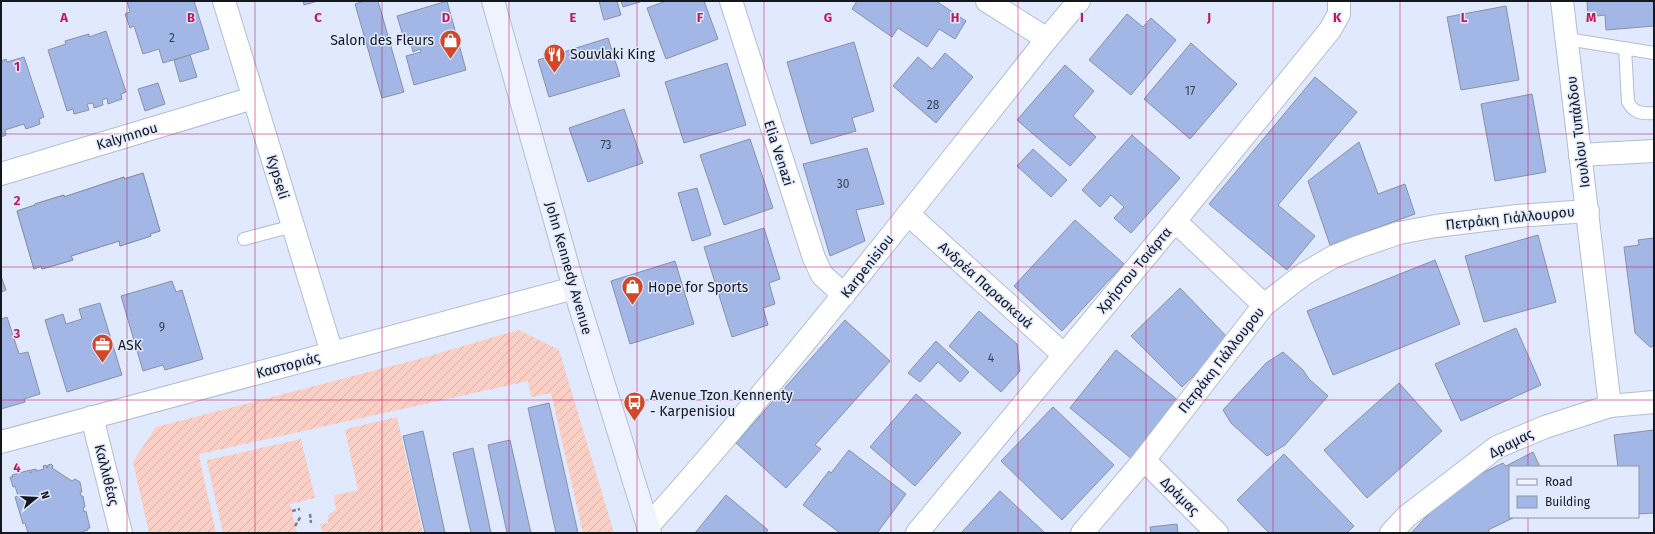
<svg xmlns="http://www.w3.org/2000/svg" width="1655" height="534" font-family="'Fira Sans',sans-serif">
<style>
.garden{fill:url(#garden-furrows)}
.building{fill:#a2b7e6;stroke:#8991a3}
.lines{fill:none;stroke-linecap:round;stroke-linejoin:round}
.service-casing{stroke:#b4bdd0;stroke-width:14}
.minor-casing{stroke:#b4bdd0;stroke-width:24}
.tertiary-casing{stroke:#b4bdd0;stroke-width:24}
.secondary-casing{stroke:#b4bdd0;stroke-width:24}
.path{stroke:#797f8c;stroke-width:2.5;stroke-dasharray:4 2;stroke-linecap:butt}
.service{stroke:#fff;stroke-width:12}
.minor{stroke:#fff;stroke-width:22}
.tertiary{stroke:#fff;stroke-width:22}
.secondary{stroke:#eef3fe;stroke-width:22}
.grid{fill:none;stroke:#c2185b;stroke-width:1;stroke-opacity:0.55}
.labels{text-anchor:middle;stroke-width:3;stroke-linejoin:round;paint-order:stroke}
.number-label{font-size:12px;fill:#383f50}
.poi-label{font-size:14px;fill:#14171e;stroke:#e0e9fd;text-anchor:start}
.street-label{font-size:14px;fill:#14171e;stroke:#e0e9fd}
.grid-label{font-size:13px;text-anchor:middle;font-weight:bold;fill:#c2185b;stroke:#e0e9fd;stroke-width:3;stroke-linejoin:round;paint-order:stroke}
</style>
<defs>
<pattern id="garden-furrows" width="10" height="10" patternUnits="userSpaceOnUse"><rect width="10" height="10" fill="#facfc5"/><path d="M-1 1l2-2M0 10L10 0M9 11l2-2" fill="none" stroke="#d5b1a9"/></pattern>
</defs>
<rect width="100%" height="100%" fill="#e0e9fd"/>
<g class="garden">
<polygon points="519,330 559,350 614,533 583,533 551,393 533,397 531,396 528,381 200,454 199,456 216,533 149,533 133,462 156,427 419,359"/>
<polygon points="397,417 423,533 323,533 320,524 328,523 328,515 336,510 334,497 335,495 358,490 345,431 346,429"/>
<polygon points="301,439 315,498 290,504 297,533 223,533 207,462 208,460"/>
</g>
<g class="building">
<polygon points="127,1 194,1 209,49 163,63 159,49 143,54 134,26 130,28 125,14 130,12"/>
<polygon points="303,1 318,1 304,5"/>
<polygon points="365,1 378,1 404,92 382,98 355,4"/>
<polygon points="447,1 466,70 414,85 406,56 421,52 420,49 413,52 411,44 406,45 397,16"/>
<polygon points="599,1 617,1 621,15 604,20"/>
<polygon points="621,1 639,1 640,2 623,7"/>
<polygon points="666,1 704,1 718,39 666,59 647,8"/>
<polygon points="857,1 936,1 966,21 955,39 939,29 927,47 898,28 892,37 852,9"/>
<polygon points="1587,1 1654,1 1654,26 1606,30 1605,15 1588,17"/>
<polygon points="1506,6 1519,80 1461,90 1447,17"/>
<polygon points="1127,14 1143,27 1151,18 1176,40 1131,95 1089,60"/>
<polygon points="106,31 126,92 121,94 122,99 108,104 107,98 102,100 103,105 94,108 93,103 87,104 89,110 74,114 73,109 67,111 48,50 66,44 65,41 89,34 89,37"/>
<polygon points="608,38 620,76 549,97 538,60"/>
<polygon points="854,42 874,111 852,118 856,131 811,144 787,62"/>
<polygon points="1191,43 1237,84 1190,139 1144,99"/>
<polygon points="945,53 973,77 936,123 893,86 918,57 932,69"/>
<polygon points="190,55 197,77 180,82 174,60"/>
<polygon points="24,57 44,117 39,119 40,124 26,129 24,124 5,130 6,135 1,137 1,61 6,59 7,62"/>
<polygon points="727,63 746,125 684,143 665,82"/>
<polygon points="1065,65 1094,91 1073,116 1096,137 1070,166 1017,120"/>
<polygon points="1315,77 1357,112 1278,205 1315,236 1287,270 1209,204"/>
<polygon points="158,83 165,104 145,111 138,89"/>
<polygon points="1532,94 1546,172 1495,181 1481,104"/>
<polygon points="624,109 643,163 588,182 569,128"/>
<polygon points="1132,135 1180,178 1131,233 1114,218 1124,207 1111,195 1100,207 1082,190"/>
<polygon points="750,139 773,208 724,225 700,155"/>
<polygon points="1359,142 1378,194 1405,184 1415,214 1330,245 1308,181"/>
<polygon points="867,148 884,204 856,210 865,241 830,256 803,164"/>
<polygon points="1033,149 1067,180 1051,197 1017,166"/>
<polygon points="143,173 160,231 150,234 151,236 120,246 119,241 71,256 73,260 42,269 41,266 34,269 17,211 35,205 35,204 64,195 64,197 124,177 124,179"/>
<polygon points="143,173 160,231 150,234 151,236 120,246 119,241 71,256 73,260 42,269 41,266 34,269 17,211 35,205 35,204 64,195 64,197 124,177 124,179"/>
<polygon points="697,188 711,235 692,241 678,193"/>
<polygon points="1075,220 1124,264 1062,331 1014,286"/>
<polygon points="764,228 780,279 769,283 775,304 763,308 768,325 732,337 704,247"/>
<polygon points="1538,235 1556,302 1484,322 1465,256"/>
<polygon points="1654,238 1654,346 1650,347 1635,333 1624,247 1639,245 1638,240"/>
<polygon points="1435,260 1460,324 1333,375 1307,311"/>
<polygon points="675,261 694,324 630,344 611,281"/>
<polygon points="1,276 6,290 1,292"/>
<polygon points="172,281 176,292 182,290 203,359 165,370 163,365 143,371 121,296"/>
<polygon points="1180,288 1230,340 1182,387 1131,336"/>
<polygon points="100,303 122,375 67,392 45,320 63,314 66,324 82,319 79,309"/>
<polygon points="979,311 1017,344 1020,371 1001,392 949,346"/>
<polygon points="7,317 19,354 28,352 40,394 24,399 25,402 1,409 1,319"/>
<polygon points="845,320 890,361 815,445 821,449 786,488 736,443"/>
<polygon points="1516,328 1541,385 1461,421 1435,364"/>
<polygon points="936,341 969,372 960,382 938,362 920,382 908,373"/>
<polygon points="1116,350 1179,401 1132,459 1070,408"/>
<polygon points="1283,352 1303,370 1309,379 1328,396 1285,445 1267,456 1231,423 1223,410 1266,363"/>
<polygon points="1399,383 1442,431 1367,498 1324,450"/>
<polygon points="916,394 961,433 915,486 870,447"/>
<polygon points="549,403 578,533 556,533 528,408"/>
<polygon points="1053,407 1114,465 1062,520 1001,461"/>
<polygon points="1654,430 1654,513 1638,514 1638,467 1618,467 1614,435"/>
<polygon points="423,431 445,533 425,533 403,436"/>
<polygon points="510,440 531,533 507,533 488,445"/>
<polygon points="473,448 491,533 471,533 453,453"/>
<polygon points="849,450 906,494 877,533 840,533 803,505 829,471 831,473"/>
<polygon points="1533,452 1540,467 1510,467 1510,517 1515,517 1488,530 1490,533 1411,533 1455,486 1503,463 1506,466"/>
<polygon points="1284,454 1354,526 1347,533 1269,533 1237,500"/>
<polygon points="51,464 53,466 52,468 72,481 75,479 80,482 82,492 80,492 81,496 83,496 85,507 83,508 84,512 86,511 90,528 88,528 88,530 78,533 28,533 25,523 23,524 15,497 18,496 15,486 13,487 10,477 13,477 12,475 30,470 30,473 32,472 31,470 36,469 36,471 44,469 43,466 46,465 47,468 48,465"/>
<polygon points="1000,491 1045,533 961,533"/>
<polygon points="726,495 768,530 766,533 695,533"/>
<polygon points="1177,524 1178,533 1151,533 1150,527"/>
</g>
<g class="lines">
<defs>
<g id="service">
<polyline points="1567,39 1654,53"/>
<path d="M1625 48 1628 102C1634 113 1642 114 1654 113"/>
<polyline points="244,239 293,226"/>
</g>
<g id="minor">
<polyline points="224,1 332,353"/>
<polyline points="731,1 814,258 822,275 844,295"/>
<polyline points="987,1 1047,39"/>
<polyline points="1562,1 1610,406"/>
<polyline points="1580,155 1654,151"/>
<polyline points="1,174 253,98"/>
<polyline points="908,214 1064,355"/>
<polyline points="1175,221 1264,305"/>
<polyline points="92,417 121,533"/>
<polyline points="1,442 574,288"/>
<polyline points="1144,460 1217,533"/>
<polyline points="917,533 1175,221 1330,30 1339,14 1339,1"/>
<polyline points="1082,533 1144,460 1264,305 1304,274 1333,257 1358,247 1399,233 1436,226 1517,216 1588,211"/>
<polyline points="1391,533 1407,516 1497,447 1545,427 1610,406 1654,402"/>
</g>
<path id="tertiary" d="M648 526C694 476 737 424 780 372 871 263 959 150 1047 39L1079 1"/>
<polyline id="secondary" points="493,1 574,288 650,533"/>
</defs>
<use href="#service" class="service-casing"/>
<use href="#minor" class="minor-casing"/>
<use href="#tertiary" class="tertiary-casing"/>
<use href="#secondary" class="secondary-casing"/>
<g class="path">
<polyline points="292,511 300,509"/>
<polyline points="310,514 311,523"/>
<polyline points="295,526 301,516"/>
</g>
<use href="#service" class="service"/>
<use href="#minor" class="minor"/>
<use href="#tertiary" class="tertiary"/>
<use href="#secondary" class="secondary"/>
</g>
<path class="grid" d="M127 1V533M255 1V533M382 1V533M509 1V533M637 1V533M764 1V533M891 1V533M1018 1V533M1146 1V533M1273 1V533M1400 1V533M1528 1V467M1 134H1654M1 267H1654M1 400H1654M1528 517V533"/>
<defs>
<symbol id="shop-pin" viewBox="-11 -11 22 30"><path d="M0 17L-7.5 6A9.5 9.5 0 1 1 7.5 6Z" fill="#d24727" stroke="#e0e9fd"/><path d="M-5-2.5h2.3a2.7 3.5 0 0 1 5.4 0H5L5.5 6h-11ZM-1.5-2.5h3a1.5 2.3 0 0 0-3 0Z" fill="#fff"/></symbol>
<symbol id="restaurant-pin" viewBox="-11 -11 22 30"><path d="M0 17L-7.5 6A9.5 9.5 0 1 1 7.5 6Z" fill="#d24727" stroke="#e0e9fd"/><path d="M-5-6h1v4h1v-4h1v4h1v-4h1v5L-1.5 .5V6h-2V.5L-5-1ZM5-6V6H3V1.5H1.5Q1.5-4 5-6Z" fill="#fff"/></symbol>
<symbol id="office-pin" viewBox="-11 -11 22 30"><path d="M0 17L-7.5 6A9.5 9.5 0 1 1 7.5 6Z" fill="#d24727" stroke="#e0e9fd"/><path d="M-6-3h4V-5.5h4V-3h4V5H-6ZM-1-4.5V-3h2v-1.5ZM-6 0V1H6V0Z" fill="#fff"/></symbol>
<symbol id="bus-pin" viewBox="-11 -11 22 30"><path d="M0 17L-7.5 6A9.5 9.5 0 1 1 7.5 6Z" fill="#d24727" stroke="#e0e9fd"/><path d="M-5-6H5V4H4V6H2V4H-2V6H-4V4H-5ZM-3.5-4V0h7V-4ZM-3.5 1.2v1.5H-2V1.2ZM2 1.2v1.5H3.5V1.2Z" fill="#fff"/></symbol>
</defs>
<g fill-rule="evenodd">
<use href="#shop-pin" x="438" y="28" width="25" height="34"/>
<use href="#restaurant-pin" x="542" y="42" width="25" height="34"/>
<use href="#shop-pin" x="620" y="274" width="25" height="34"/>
<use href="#office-pin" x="90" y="332" width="25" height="34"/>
<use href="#bus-pin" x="622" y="390" width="25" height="34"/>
</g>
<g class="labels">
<g class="number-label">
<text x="172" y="42">2</text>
<text x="1190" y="95">17</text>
<text x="933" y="109">28</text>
<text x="606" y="149">73</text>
<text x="843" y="188">30</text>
<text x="162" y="331">9</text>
<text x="991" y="362">4</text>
</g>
<g class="poi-label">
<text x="434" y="45" text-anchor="end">Salon des Fleurs</text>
<text x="570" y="59">Souvlaki King</text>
<text x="648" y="292">Hope for Sports</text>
<text x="118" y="350">ASK</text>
<text x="650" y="400">Avenue Tzon Kennenty<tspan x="650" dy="16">- Karpenisiou</tspan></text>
</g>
<g class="street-label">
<text transform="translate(1578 132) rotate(-97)" y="5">Ιουλίου Τυπάλδου</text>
<text transform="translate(127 136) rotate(-17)" y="5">Kalymnou</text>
<text transform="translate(779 153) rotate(72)" y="5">Elia Venazi</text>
<text transform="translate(278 177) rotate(73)" y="5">Kypseli</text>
<text transform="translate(1510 218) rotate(-6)" y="5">Πετράκη Γιάλλουρου</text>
<text transform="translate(867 266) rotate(-52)" y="5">Karpenisiou</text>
<text transform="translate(569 268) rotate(74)" y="5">John Kennedy Avenue</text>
<text transform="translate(1134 270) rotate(-50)" y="5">Χρήστου Τσιάρτα</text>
<text transform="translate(986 285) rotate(42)" y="5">Ανδρέα Παρασκευά</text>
<text transform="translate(1221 360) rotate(-52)" y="5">Πετράκη Γιάλλουρου</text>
<text transform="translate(288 365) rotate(-15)" y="5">Καστοριάς</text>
<text transform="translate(1511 443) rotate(-27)" y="5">Δραμας</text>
<text transform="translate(107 475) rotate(76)" y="5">Καλλιθέας</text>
<text transform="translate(1180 496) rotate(45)" y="5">Δράμας</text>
</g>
</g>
<g class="grid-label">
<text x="64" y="22">A</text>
<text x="191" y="22">B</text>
<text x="318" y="22">C</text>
<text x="446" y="22">D</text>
<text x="573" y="22">E</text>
<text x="700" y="22">F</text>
<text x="828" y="22">G</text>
<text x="955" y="22">H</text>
<text x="1082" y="22">I</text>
<text x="1209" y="22">J</text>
<text x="1337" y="22">K</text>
<text x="1464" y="22">L</text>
<text x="1591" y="22">M</text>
<text x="17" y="71">1</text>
<text x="17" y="205">2</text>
<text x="17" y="338">3</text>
<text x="17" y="472">4</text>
</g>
<rect width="1655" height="534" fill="none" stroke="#14171e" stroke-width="4"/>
<rect x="1509" y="466" width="130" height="52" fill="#e0e9fd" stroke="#8e95a4"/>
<rect x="1517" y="479" width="20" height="6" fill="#eef3fe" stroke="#8e95a4"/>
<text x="1545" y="486" font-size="12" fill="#14171e">Road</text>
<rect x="1517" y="496" width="20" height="12" fill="#a2b7e6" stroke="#8e95a4"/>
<text x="1545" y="506" font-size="12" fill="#14171e">Building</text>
<g transform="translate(36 498) rotate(72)" stroke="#e0e9fd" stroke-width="3" paint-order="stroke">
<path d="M0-3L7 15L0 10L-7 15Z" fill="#14171e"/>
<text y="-6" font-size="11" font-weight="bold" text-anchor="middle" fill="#14171e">N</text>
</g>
</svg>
